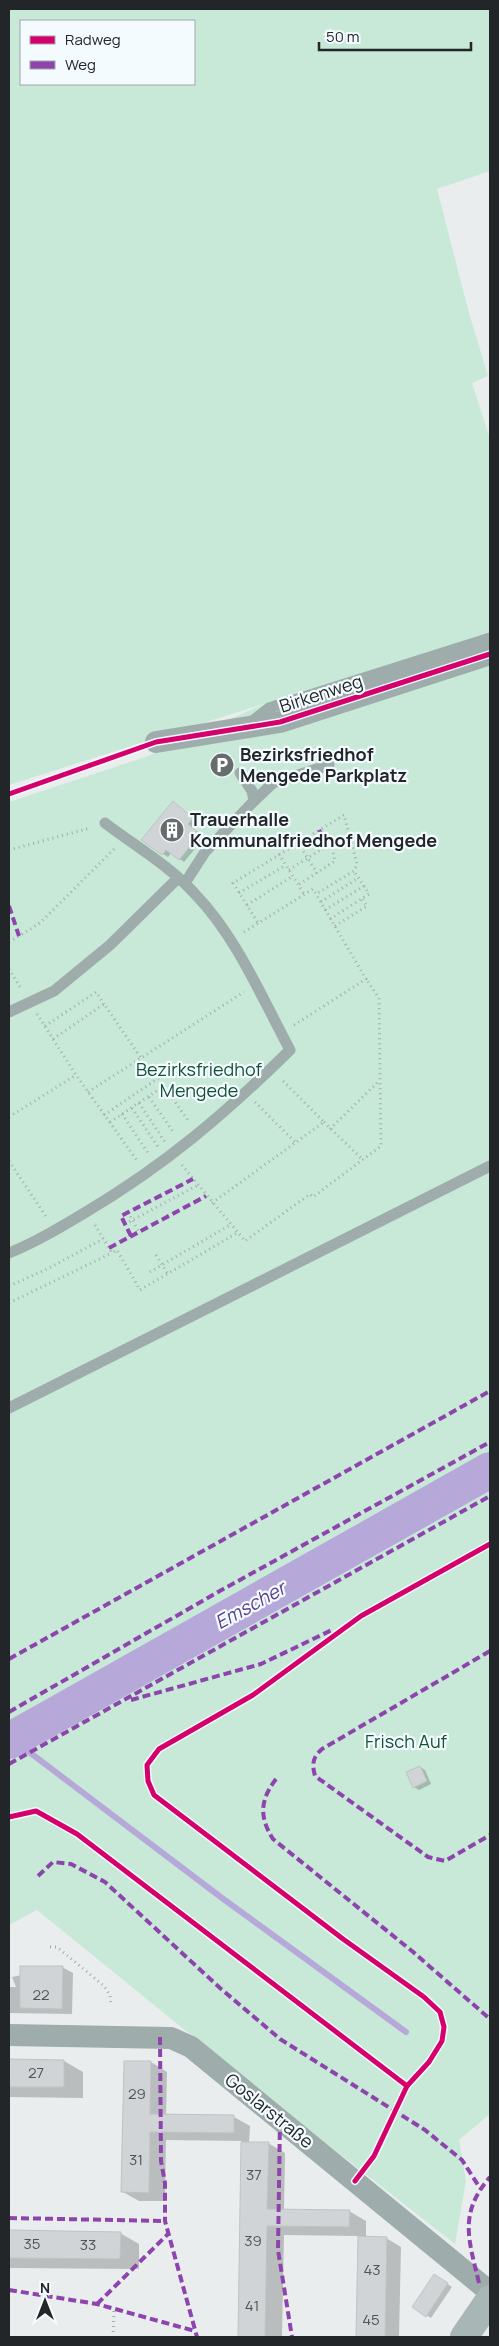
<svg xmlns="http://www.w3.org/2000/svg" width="499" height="2346" font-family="Manrope,sans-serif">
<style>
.green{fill:#c8e9d7;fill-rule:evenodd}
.shadow{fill:#0003}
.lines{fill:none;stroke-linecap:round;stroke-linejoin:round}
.stream{stroke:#b6a9d9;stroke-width:6}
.river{stroke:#b6a9d9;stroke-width:36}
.building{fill:#d1d4d6;stroke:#c0c3c4}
.path{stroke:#a4acad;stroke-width:3;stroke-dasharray:1 4;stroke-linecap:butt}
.service{stroke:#9facac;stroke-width:11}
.minor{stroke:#9facac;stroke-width:22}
.secondary{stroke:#a8b6b5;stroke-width:28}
.quiet{stroke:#8e44ad;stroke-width:4;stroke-dasharray:8 4;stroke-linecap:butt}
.cycleway-casing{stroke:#f3fbff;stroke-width:8}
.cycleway{stroke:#d6006c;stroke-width:5}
.labels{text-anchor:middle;stroke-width:4.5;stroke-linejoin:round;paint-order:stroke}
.number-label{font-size:15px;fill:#505254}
.street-label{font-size:18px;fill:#232628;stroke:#f3fbff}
.poi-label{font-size:18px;font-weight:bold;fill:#232628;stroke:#f3fbff;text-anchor:start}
.park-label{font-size:18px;fill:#135134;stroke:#f3fbff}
.water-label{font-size:19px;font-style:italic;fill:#5b3e90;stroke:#f3fbff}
</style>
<rect width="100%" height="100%" fill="#e9edee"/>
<path class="green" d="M9 9H490V171L437 189 469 313 488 376 472 383 490 439V2114L459 2140 466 2181 455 2244 281 2108 37 1910 9 1925V802L148 756 266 703 9 785ZM21 21H194V84H21Z"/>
<g class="shadow">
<polygon points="178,806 197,821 192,827 204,838 184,862 171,853 168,857 163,854"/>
<polygon points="420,1767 425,1770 431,1784 419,1790 414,1787"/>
<polygon points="62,1967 73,1973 72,2014 9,2013 9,1987 16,1987 12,1977"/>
<polygon points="9,2060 64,2061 83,2072 83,2098 9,2097"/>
<polygon points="125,2062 151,2062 167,2072 166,2116 234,2117 250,2126 249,2143 268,2143 285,2153 284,2210 349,2211 366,2221 366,2238 386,2238 401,2247 399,2337 358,2337 359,2236 284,2235 282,2337 239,2337 242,2141 166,2140 165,2201 139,2201 123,2192"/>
<polygon points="9,2231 120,2233 139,2244 139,2269 9,2268"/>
<polygon points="439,2278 452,2287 431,2318 413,2307"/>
</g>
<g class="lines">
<polyline class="stream" points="12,1739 222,1898 406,2032"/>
<polyline class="river" points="9,1741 490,1470"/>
</g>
<g class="building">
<polygon points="173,801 193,818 188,824 200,834 179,860 166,850 162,855 141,840"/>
<polygon points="420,1766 427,1781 413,1788 406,1772"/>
<polygon points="20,1966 63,1966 62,2009 20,2008"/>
<polygon points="9,2059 64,2060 64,2087 9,2087"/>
<polygon points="124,2061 151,2061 150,2114 234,2115 234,2133 150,2132 149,2193 121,2192"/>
<polygon points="241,2142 269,2142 267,2209 350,2210 349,2227 267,2226 265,2337 238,2337"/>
<polygon points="9,2230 121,2232 120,2259 9,2258"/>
<polygon points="358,2236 387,2237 385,2337 356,2337"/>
<polygon points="434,2274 448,2283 426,2317 412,2307"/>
</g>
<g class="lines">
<g class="path">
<polyline points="298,843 317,873"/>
<polyline points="9,850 90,828"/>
<polyline points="279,854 304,894"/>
<polyline points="289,870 331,843 335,861 298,885"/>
<polyline points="239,893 286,865"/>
<polyline points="321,902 358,878"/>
<polyline points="247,905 293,876"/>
<polyline points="325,910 364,886"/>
<polyline points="330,919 369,894 354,871"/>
<polyline points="335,926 367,906 362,899"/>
<polyline points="244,932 313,889 316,894 354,871 357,864 344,815 233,883 258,923"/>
<polyline points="9,942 40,923 114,849"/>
<polyline points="9,969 22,990"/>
<polyline points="37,1014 76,1075 138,1162"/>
<polyline points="294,1025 366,979 316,894"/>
<polyline points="45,1026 96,992 104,1004"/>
<polyline points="53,1039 104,1004 141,1058"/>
<polyline points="88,1092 244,992"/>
<polyline points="149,1097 174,1133"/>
<polyline points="255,1102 295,1142"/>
<polyline points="139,1103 165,1142"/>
<polyline points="132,1108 158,1147"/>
<polyline points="122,1114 148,1153"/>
<polyline points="104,1115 166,1073"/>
<polyline points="9,1117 76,1075"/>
<polyline points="110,1122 164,1086 189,1122"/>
<polyline points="324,1122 363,1160"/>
<polyline points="330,1129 380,1080"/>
<polyline points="9,1161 47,1218"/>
<polyline points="182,1165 245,1241 310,1194 313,1197 381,1146 379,998 366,979"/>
<polyline points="212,1203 324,1122 282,1080"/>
<polyline points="128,1212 139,1232"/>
<polyline points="125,1224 198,1185"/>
<polyline points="95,1225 112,1253 117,1250 140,1290 237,1233"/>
<polyline points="156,1255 168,1274"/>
<polyline points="150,1272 230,1225"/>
<polyline points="9,1286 45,1270 103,1239"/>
<polyline points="9,1303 112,1253"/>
<polyline points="50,1947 57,1947 104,1986 110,1995 111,2006"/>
<polyline points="113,2337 114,2309"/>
</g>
<g class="service">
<polyline points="251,722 269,708 490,638"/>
<polyline points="254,801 273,783 329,765"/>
<polyline points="185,883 205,852 254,801 252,791 240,773"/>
<polyline points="9,1012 54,991 110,945 178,878"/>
<path d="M9 1253C36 1242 61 1227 86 1212 165 1165 225 1114 290 1050 262 998 236 936 195 894 170 866 135 846 105 823"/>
<polyline points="9,1408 490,1166"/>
</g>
<g class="minor">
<polyline points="156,742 280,722 490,654"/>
<polyline points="9,2035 171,2038 191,2047 490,2292"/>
</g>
<polyline class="secondary" points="464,2337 490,2299"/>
<g class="quiet">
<polyline points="319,830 328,845"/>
<polyline points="9,906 19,936"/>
<polyline points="131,1236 121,1216 193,1179"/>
<polyline points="109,1248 206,1196"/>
<path d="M490 1651 322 1749C312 1758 312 1764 315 1776L428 1857 445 1861 490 1835"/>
<polyline points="9,1659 490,1391"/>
<polyline points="131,1700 261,1664 334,1629"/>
<polyline points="9,1712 218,1592 490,1442"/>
<polyline points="9,1764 490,1496"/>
<path d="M276 1779C260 1800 259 1817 273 1839L412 1951 490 2019"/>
<polyline points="38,1876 53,1862 71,1864 105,1882 220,1988 280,2039 425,2130 462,2160 480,2188"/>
<polyline points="160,2037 161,2161 165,2183 165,2221 197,2337"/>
<polyline points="280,2120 278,2250 292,2337"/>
<polyline points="9,2218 165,2221"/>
<path d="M479 2283C469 2240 458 2214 490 2177"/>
<polyline points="9,2290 97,2304 195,2331"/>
<polyline points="97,2304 168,2234"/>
</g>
<defs>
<g id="cycleway">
<polyline points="9,794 156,742 280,722 490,654"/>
<polyline points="9,1817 36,1811 77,1834 407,2086"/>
<polyline points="355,2181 374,2156 407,2086 429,2062 442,2041 444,2027 440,2012 424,1997 343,1939 154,1795 148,1781 147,1765 159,1749 253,1695 361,1616 490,1544"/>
</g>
</defs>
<use href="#cycleway" class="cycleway-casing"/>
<use href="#cycleway" class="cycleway"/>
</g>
<defs>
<symbol id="parking-disc" viewBox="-11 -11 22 22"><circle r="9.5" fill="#686c6d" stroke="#f3fbff"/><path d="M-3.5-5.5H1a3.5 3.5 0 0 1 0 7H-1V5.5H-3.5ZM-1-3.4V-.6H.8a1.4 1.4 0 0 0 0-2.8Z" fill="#fff"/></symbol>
<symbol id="building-disc" viewBox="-11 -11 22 22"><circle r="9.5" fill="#686c6d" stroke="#f3fbff"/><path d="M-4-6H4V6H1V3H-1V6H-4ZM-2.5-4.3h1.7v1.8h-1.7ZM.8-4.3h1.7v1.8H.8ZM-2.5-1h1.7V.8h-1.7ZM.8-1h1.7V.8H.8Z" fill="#fff"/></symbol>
</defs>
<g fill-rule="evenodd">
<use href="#parking-disc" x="208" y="751" width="28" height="28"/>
<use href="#building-disc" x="158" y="816" width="28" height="28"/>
</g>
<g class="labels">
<g class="number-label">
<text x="41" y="2000">22</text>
<text x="36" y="2078">27</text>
<text x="137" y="2099">29</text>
<text x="136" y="2165">31</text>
<text x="254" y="2180">37</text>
<text x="253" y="2246">39</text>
<text x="32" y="2249">35</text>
<text x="88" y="2250">33</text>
<text x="372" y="2275">43</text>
<text x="252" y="2311">41</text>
<text x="371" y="2325">45</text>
</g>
<g class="street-label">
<text transform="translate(321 694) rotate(-18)" y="6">Birkenweg</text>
<text transform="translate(269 2111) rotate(39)" y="6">Goslarstraße</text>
</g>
<g class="poi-label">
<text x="240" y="761">Bezirksfriedhof<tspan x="240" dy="21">Mengede Parkplatz</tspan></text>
<text x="190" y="826">Trauerhalle<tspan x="190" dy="21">Kommunalfriedhof Mengede</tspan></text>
</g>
<g class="park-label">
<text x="199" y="1076">Bezirksfriedhof<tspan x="199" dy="21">Mengede</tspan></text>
<text x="406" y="1748">Frisch Auf</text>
</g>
<g class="water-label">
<text transform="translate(250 1605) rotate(-29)" y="7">Emscher</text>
</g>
</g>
<rect width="499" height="2346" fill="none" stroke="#232628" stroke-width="20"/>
<rect x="20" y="20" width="175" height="65" fill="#f3fbff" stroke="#a0a6a9"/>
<rect x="30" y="36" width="25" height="8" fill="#d6006c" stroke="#a0a6a9"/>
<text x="65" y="45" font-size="15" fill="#232628">Radweg</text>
<rect x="30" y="61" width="25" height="8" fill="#8e44ad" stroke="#a0a6a9"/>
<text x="65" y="70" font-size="15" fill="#232628">Weg</text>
<g transform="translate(45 2301)" stroke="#f3fbff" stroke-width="4" paint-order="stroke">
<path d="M0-4L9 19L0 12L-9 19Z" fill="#232628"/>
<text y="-8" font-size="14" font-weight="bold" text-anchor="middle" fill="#232628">N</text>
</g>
<path d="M319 42v8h152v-8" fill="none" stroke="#232628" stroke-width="2.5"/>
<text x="326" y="42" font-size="15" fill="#232628" stroke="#f3fbff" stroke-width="4" paint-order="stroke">50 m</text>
</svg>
